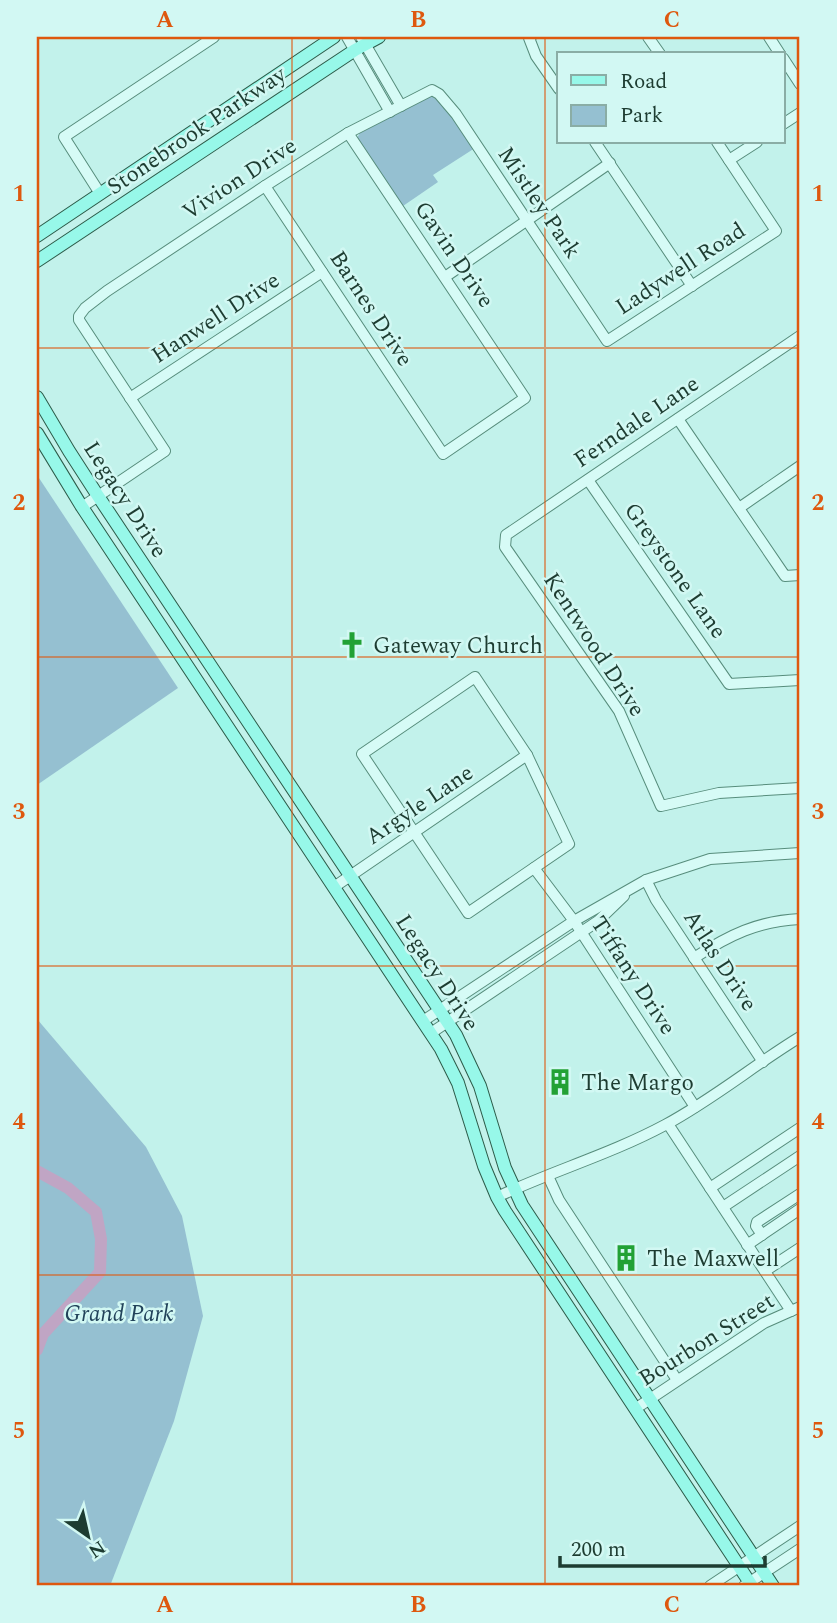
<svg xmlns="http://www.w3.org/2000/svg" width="837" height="1623" font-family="Spectral,serif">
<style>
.park{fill:#95c0d1}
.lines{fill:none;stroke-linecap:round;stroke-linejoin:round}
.river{stroke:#c0a5c4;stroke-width:12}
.minor-casing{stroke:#578d7c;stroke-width:12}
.major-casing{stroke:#2c5b49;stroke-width:14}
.minor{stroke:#d6fbf6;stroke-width:10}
.major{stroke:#97f8e9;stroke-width:12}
.grid{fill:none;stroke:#de580e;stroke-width:2;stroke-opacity:0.55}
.labels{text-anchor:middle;stroke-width:5;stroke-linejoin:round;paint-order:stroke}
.street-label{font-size:23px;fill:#1d3c31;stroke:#d2f8f3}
.poi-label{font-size:23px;fill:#1d3c31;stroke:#d2f8f3;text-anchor:start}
.park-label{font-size:23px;font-style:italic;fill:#22435a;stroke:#d2f8f3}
.neatline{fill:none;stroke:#de580e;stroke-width:2.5}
.grid-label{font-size:23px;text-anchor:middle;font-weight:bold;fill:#de580e}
</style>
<rect width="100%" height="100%" fill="#c2f2eb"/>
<g class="park">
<polygon points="431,96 441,102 475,148 433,175 438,182 403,206 357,138 360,133"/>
<polygon points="37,475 178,688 37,785"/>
<polygon points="37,1019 146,1147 182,1216 203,1316 174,1421 110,1586 37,1586"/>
</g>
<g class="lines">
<polyline class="river" points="37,1171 68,1188 96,1212 101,1239 100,1272 43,1334 37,1350"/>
<defs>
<g id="minor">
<polyline points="347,37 390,112"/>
<polyline points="361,37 401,106"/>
<polyline points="531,37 529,38 536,56 559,89"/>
<polyline points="648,37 660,54"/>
<polyline points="769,37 780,54"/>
<polyline points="783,58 800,84"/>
<polyline points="783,124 800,113"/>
<polyline points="595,142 692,286"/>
<polyline points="729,160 757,142"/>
<polyline points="265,186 443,454 525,398 348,133"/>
<polyline points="99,192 64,137 214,37"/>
<polyline points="445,277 610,163"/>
<polyline points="800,336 506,535 505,547 619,711 661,806 719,793 800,788"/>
<polyline points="130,398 322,272"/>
<polyline points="678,419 785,576 800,575"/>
<polyline points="588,480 729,684 800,680"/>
<polyline points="82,507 165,451 79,320 79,316 85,308 107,291 265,186 348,133 432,90 439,94 456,114 607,341 776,231 717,142"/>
<polyline points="739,508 800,466"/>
<polygon points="475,677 527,755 569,844 468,913 362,754"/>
<polyline points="534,868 574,921 695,1107"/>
<polyline points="646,880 656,900 763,1062"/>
<polyline points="334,887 527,755"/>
<path d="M694 958C729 935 758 921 800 919"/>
<polyline points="423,1021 574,921 646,880 710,859 800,853"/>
<polyline points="431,1033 598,921 624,896"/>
<polyline points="668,1124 791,1311"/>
<polyline points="548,1176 559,1200 677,1380"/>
<polyline points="710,1188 800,1128"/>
<path d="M497 1197C552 1171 611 1154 665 1125 712 1100 754 1065 800 1037"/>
<polyline points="723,1207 800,1156"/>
<polyline points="762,1235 756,1226 757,1222 800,1194"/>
<polyline points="747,1245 800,1209"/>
<polyline points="765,1271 800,1248"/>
<polyline points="635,1409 764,1323 800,1307"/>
<polyline points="710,1586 800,1526"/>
<polyline points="744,1586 800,1549"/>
</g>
<g id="major">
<polyline points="37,236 334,37"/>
<polyline points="37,261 355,50 379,37"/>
<polyline points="37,397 69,451 98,496 456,1035 480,1086 505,1168 522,1205 773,1586"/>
<polyline points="37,433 82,507 441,1049 458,1083 484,1166 497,1197 505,1211 752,1586"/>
</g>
</defs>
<use href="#minor" class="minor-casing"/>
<use href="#major" class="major-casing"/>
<use href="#minor" class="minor"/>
<use href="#major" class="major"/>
</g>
<path class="grid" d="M292 37V1586M545 37V1586M37 348H800M37 657H800M37 966H800M37 1275H800"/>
<defs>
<symbol id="church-bare" viewBox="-9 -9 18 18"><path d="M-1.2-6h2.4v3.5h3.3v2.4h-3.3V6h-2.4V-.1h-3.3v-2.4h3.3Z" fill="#22a135" stroke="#d2f8f3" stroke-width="2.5" paint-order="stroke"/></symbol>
<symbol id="building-bare" viewBox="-9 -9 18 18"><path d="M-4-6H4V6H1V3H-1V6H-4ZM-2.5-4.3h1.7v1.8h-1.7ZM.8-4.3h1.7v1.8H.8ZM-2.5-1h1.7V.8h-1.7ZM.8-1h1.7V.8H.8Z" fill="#22a135" stroke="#d2f8f3" stroke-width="2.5" paint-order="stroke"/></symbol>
</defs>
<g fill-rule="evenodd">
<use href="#church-bare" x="333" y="626" width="38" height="38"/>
<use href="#building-bare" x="541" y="1063" width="38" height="38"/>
<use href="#building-bare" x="607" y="1239" width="38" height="38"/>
</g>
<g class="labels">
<g class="street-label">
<text transform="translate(196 130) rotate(-34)" y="8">Stonebrook Parkway</text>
<text transform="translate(239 178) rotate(-33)" y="8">Vivion Drive</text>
<text transform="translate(540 202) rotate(56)" y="8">Mistley Park</text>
<text transform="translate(455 254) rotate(56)" y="8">Gavin Drive</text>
<text transform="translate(680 268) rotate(-33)" y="8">Ladywell Road</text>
<text transform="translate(372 308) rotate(57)" y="8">Barnes Drive</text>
<text transform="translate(215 317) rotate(-33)" y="8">Hanwell Drive</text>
<text transform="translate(636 421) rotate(-34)" y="8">Ferndale Lane</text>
<text transform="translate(126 499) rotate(57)" y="8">Legacy Drive</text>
<text transform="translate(676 570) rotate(55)" y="8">Greystone Lane</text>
<text transform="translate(595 644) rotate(57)" y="8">Kentwood Drive</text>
<text transform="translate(419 804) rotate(-34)" y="8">Argyle Lane</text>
<text transform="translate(721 960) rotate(57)" y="8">Atlas Drive</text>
<text transform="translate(438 972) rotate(57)" y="8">Legacy Drive</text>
<text transform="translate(634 975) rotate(57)" y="8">Tiffany Drive</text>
<text transform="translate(706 1339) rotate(-32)" y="8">Bourbon Street</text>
</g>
<g class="poi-label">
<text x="373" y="653">Gateway Church</text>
<text x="581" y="1090">The Margo</text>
<text x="647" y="1266">The Maxwell</text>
</g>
<g class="park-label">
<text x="119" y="1321">Grand Park</text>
</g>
</g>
<rect width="837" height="1623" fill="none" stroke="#d2f8f3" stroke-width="77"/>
<rect x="557" y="52" width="228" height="91" fill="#d2f8f3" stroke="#8aada5" stroke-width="2"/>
<rect x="571" y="75" width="35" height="10" fill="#97f8e9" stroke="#8aada5" stroke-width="2"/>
<text x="620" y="88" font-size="21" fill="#1d3c31">Road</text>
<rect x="571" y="105" width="35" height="21" fill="#95c0d1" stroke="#8aada5" stroke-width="2"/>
<text x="620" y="122" font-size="21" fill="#1d3c31">Park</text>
<g transform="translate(88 1536) rotate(146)" stroke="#d2f8f3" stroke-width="5" paint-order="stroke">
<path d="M0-5L12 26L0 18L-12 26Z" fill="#1d3c31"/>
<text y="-10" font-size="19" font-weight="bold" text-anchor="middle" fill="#1d3c31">N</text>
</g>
<path d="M560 1556v10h205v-10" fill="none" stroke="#1d3c31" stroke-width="3.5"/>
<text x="571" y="1556" font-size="21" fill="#1d3c31" stroke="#d2f8f3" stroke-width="5" paint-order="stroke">200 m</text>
<rect x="38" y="38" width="760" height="1546" class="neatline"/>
<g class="grid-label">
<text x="165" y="27">A</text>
<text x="418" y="27">B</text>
<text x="672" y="27">C</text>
<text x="19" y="201">1</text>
<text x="818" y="201">1</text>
<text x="19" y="510">2</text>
<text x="818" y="510">2</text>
<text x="19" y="819">3</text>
<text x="818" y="819">3</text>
<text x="19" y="1129">4</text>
<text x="818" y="1129">4</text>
<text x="19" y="1438">5</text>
<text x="818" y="1438">5</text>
<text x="165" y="1612">A</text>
<text x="418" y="1612">B</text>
<text x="672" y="1612">C</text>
</g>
</svg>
